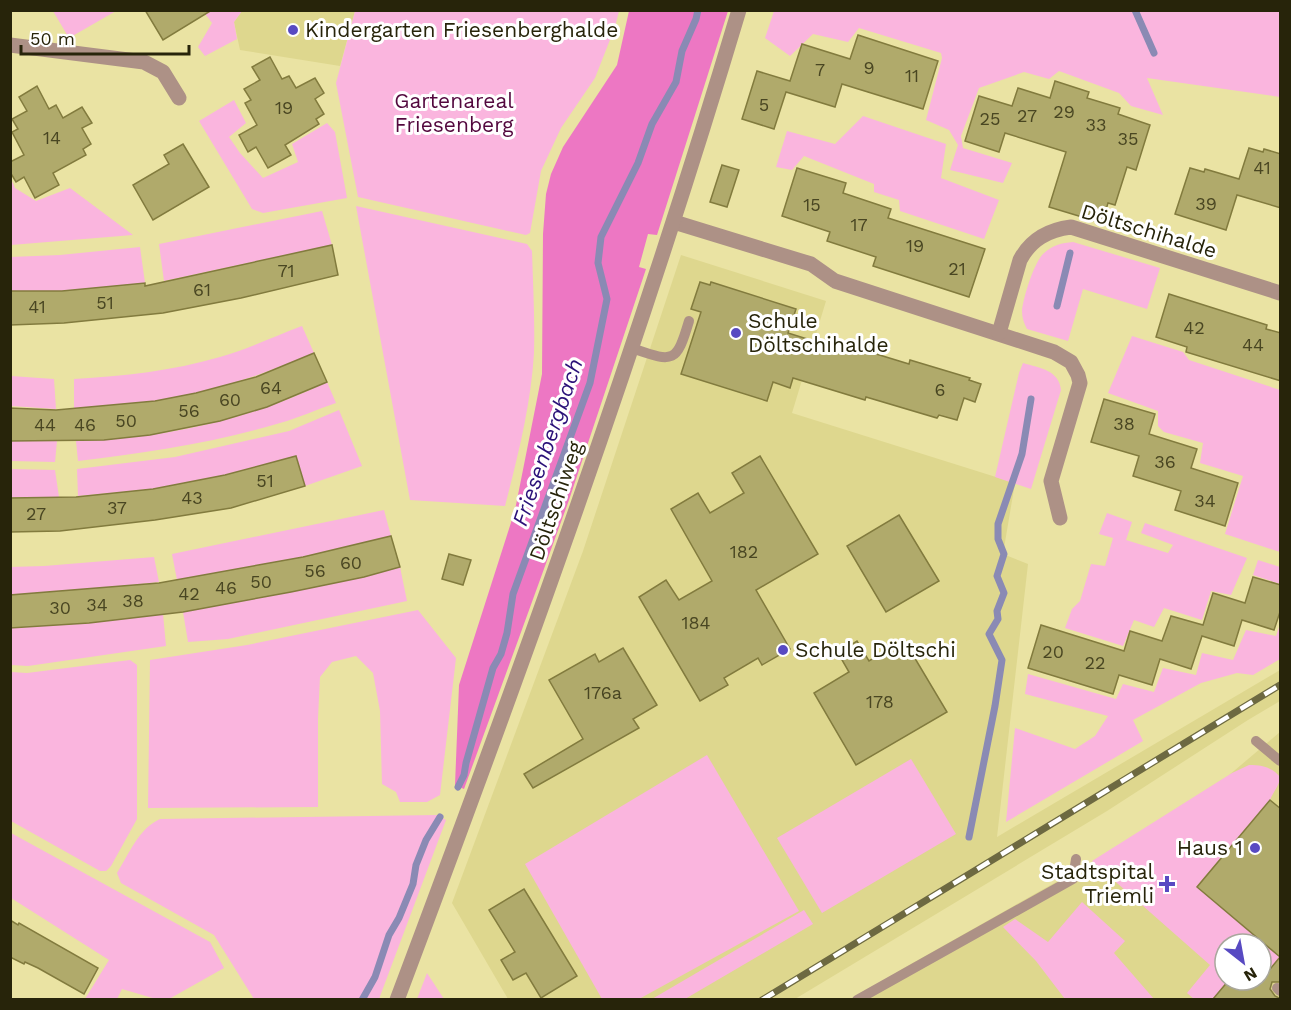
<svg xmlns="http://www.w3.org/2000/svg" width="1291" height="1010" font-family="'Work Sans',sans-serif">
<style>
.built{fill:#ded78e;fill-rule:evenodd}
.green{fill:#fab5de}
.forest{fill:#ed77c3}
.lines{fill:none;stroke-linecap:round;stroke-linejoin:round}
.stream{stroke:#8a8ab4;stroke-width:7}
.building{fill:#b0aa6b;stroke:#827b3e;stroke-width:1.5}
.service{stroke:#ad9186;stroke-width:10}
.minor{stroke:#ad9186;stroke-width:15}
.rail-casing{stroke:#6d6941;stroke-width:7}
.rail{stroke:#fff;stroke-width:4.5;stroke-dasharray:14;stroke-linecap:butt}
.poi-dot{fill:#584ac2;stroke:#fff;stroke-width:2}
.labels{text-anchor:middle;stroke-width:6;stroke-linejoin:round;paint-order:stroke}
.number-label{font-size:18px;fill:#494622}
.poi-label{font-size:21px;fill:#27240a;stroke:#fff;text-anchor:start}
.park-label{font-size:21px;fill:#53083e;stroke:#fff}
.street-label{font-size:21px;fill:#27240a;stroke:#fff}
.water-label{font-size:22px;font-style:italic;fill:#2b1179;stroke:#fff}
</style>
<rect width="100%" height="100%" fill="#eae3a3"/>
<g class="built">
<polygon points="242,11 355,11 340,66 240,50 234,22"/>
<polygon points="681,255 826,301 792,413 1015,483 1003,554 1028,564 997,837 1280,670 1280,701 1248,720 1107,811 795,999 508,999 452,903 583,551"/>
<path d="M1280 732V999L856 1000 902 969 1095 860 1228 776ZM1225 944H1261V980H1225Z"/>
</g>
<g class="green">
<polygon points="53,11 116,11 69,38"/>
<polygon points="203,11 242,11 234,22 237,39 205,56 198,47 212,23"/>
<polygon points="355,11 619,11 615,27 595,78 561,128 541,171 530,233 526,235 358,197 336,83"/>
<polygon points="774,11 1280,11 1280,97 1147,78 1163,115 1131,106 1119,93 1059,71 1049,79 1024,72 979,88 961,136 963,148 1012,163 1003,183 950,170 958,145 949,130 926,120 942,58 941,53 859,28 848,42 813,34 790,56 765,38"/>
<polygon points="234,100 246,123 229,137 240,153 263,178 298,162 292,144 327,123 335,132 347,198 263,213 252,209 199,121"/>
<polygon points="863,116 946,144 941,178 999,200 984,239 900,211 899,200 874,192 874,184 804,156 792,170 776,167 787,131 835,144"/>
<polygon points="11,179 15,188 36,201 70,188 133,235 11,245"/>
<path d="M356 206 527 244 532 251C533 285 535 319 534 353 531 404 518 456 505 506L410 500Z"/>
<polygon points="322,211 332,245 164,281 159,244"/>
<path d="M1073 242 1160 268 1147 309 1083 289 1068 341 1027 329C1024 323 1022 318 1022 311 1023 298 1034 263 1043 254 1052 245 1062 243 1073 242Z"/>
<polygon points="140,247 145,283 62,291 11,291 10,257 60,255"/>
<path d="M302 326 314 353C276 369 238 383 197 393 157 403 116 406 74 409V379C124 376 172 371 220 357 248 349 275 336 302 326Z"/>
<polygon points="1132,336 1183,352 1189,360 1280,390 1280,552 1225,534 1243,476 1200,463 1203,443 1164,432 1158,426 1158,411 1108,393"/>
<path d="M1023 363C1040 368 1059 370 1061 390L1031 489 995 477 1019 373Z"/>
<polygon points="11,376 54,379 56,409 11,406"/>
<path d="M327 382 336 403C317 409 299 418 280 423 214 443 146 453 78 461L76 441C161 439 250 420 327 382Z"/>
<polygon points="339,410 362,466 305,486 296,457 225,475 153,489 78,496 77,469 175,457 289,431"/>
<polygon points="10,440 57,441 55,462 11,461"/>
<polygon points="11,469 55,470 59,497 11,498"/>
<polygon points="384,510 391,536 285,561 177,580 172,554"/>
<polygon points="1107,513 1132,522 1126,540 1168,553 1173,545 1141,533 1145,523 1247,558 1231,595 1211,591 1202,620 1164,608 1154,627 1134,620 1123,646 1065,628 1072,609 1080,601 1091,564 1105,566 1113,538 1099,534"/>
<polygon points="154,557 159,582 86,590 11,595 10,567 44,566"/>
<polygon points="1258,560 1280,567 1280,584 1253,575"/>
<polygon points="400,567 407,601 228,639 188,642 183,612 291,592"/>
<polygon points="418,610 456,658 440,795 427,802 400,802 396,792 382,784 380,711 373,673 356,656 332,662 320,677 318,718 318,807 148,808 150,660 247,645"/>
<polygon points="163,614 166,646 28,666 11,665 11,627"/>
<polygon points="1280,624 1280,659 1253,675 1237,673 1201,683 1133,720 1143,741 1006,822 1015,728 1075,749 1095,736 1108,716 1025,694 1028,674 1116,699 1123,684 1154,692 1163,668 1196,675 1202,653 1233,660 1246,630 1276,636"/>
<polygon points="130,660 137,665 137,819 111,866 106,871 100,871 11,821 11,672 27,673"/>
<polygon points="707,755 799,911 639,999 602,999 525,864"/>
<polygon points="911,759 956,834 822,913 777,838"/>
<path d="M1249 765C1263 765 1271 767 1280 777 1280 785 1273 792 1270 800L1197 886 1280 957 1261 979V944H1225V980H1229L1213 999H1194L1187 993 1210 965 1092 861 1232 773Z"/>
<path d="M437 815 446 820 379 999H254L214 935 121 883 117 873C129 854 139 828 160 819Z"/>
<polygon points="11,833 210,942 224,968 169,999 156,999 122,989 117,999 85,999 109,960 11,898"/>
<polygon points="1082,902 1125,941 1114,953 1154,999 1065,999 1036,961 1003,927 1015,919 1048,942"/>
<polygon points="804,910 813,924 685,999 652,999"/>
<polygon points="427,973 444,999 417,999"/>
</g>
<polygon class="forest" points="629,11 728,11 657,235 648,234 639,267 646,269 569,500 464,789 455,785 459,685 515,510 542,374 543,234 546,194 551,174 563,147 617,65"/>
<g class="lines">
<g class="stream">
<polyline points="1135,10 1154,53"/>
<polyline points="1057,306 1070,253"/>
<polyline points="458,787 464,775 466,763 493,668 501,654 507,633 513,594 590,383 607,299 598,263 601,237 638,163 652,124 676,82 682,51 696,19 698,10"/>
<polyline points="969,837 995,706 1002,660 989,634 998,619 997,611 1004,593 997,576 1004,554 998,539 998,524 1022,454 1031,399"/>
<polyline points="362,1000 375,977 389,935 399,918 413,884 416,865 426,840 440,817"/>
</g>
</g>
<g class="building">
<polygon points="145,10 212,10 163,40"/>
<polygon points="858,35 938,61 923,109 842,84 835,107 786,92 774,129 742,119 757,71 790,81 802,44 850,59"/>
<polygon points="270,57 282,79 289,76 296,88 315,78 324,93 315,99 324,114 316,119 319,124 285,145 291,155 268,168 256,147 248,152 239,135 257,125 245,103 251,100 244,89 260,80 252,67"/>
<polygon points="1055,81 1089,92 1087,98 1120,108 1118,114 1150,125 1136,170 1127,167 1115,205 1108,203 1102,223 1049,207 1066,152 1005,133 999,152 965,141 979,96 1012,106 1018,88 1050,98"/>
<polygon points="37,86 49,109 56,105 63,118 82,107 92,123 82,128 91,144 83,149 86,155 53,173 59,185 35,198 24,177 16,182 10,172 10,162 24,155 12,132 18,129 12,119 27,111 19,97"/>
<polygon points="183,144 209,187 153,220 133,185 169,164 164,155"/>
<polygon points="1249,148 1263,152 1264,149 1281,154 1281,208 1237,195 1226,230 1175,214 1190,168 1204,172 1205,169 1239,179"/>
<polygon points="722,165 739,170 727,207 710,202"/>
<polygon points="797,168 846,183 843,193 891,209 888,218 985,249 969,297 873,266 876,257 827,241 830,232 782,216"/>
<polygon points="332,245 338,275 241,298 163,313 64,323 10,325 10,291 62,291 145,283 145,286"/>
<polygon points="700,282 710,285 711,282 796,309 788,333 836,348 837,342 909,364 910,360 970,378 969,380 981,384 975,402 964,398 957,420 939,415 937,418 866,397 865,400 793,378 790,388 773,382 767,401 681,374 701,312 691,309"/>
<polygon points="1169,294 1267,325 1266,329 1281,333 1281,381 1186,352 1187,347 1156,337"/>
<polygon points="314,353 327,382 267,407 220,421 150,435 104,440 10,441 10,408 56,410 155,401 196,393 256,377"/>
<polygon points="1104,399 1155,414 1149,434 1197,449 1191,468 1238,483 1225,526 1175,510 1181,491 1133,476 1139,456 1091,442"/>
<polygon points="296,456 305,486 231,508 155,520 60,531 10,532 10,498 76,497 153,489 225,475"/>
<polygon points="760,456 818,554 756,590 790,649 762,665 758,658 724,678 728,685 700,701 639,597 666,580 679,600 712,581 671,509 698,493 710,513 744,493 732,473"/>
<polygon points="899,515 939,581 886,612 847,546"/>
<polygon points="391,536 400,567 364,577 291,592 183,612 89,623 10,628 10,595 159,583 303,557"/>
<polygon points="449,554 471,560 463,585 442,579"/>
<polygon points="1253,577 1281,585 1281,609 1274,630 1242,620 1234,646 1202,636 1191,669 1160,659 1152,685 1119,675 1113,694 1028,668 1041,625 1124,651 1130,631 1162,641 1171,616 1203,625 1213,593 1245,603"/>
<polygon points="904,640 947,712 856,765 814,693 849,672 838,653 857,641 869,661"/>
<polygon points="623,648 657,705 633,719 639,728 533,788 524,774 583,739 549,680 595,654 599,662"/>
<polygon points="1270,800 1281,809 1281,982 1272,982 1270,989 1275,996 1281,999 1213,999 1229,980 1261,980 1280,957 1197,887"/>
<polygon points="524,889 577,976 541,998 526,973 513,980 501,960 515,952 489,910"/>
<polygon points="10,920 18,925 19,923 98,968 84,994 38,968 25,962 24,964 10,957"/>
</g>
<g class="lines">
<g class="service">
<path d="M631 348C673 362 676 365 689 321"/>
<polyline points="1256,741 1280,761"/>
<polyline points="1277,988 1280,991"/>
<polyline points="857,1000 1073,879 1076,859"/>
</g>
<g class="minor">
<polyline points="10,45 144,62 163,72 179,98"/>
<polyline points="674,222 811,264 835,281 1054,352 1071,362 1078,375 1080,383 1051,481 1060,518"/>
<path d="M999 333 1020 260C1031 239 1048 230 1071 227L1280 293"/>
<path d="M397 1000C520 673 639 345 739 10"/>
</g>
<defs>
<polyline id="rail" points="762,1000 1280,685"/>
</defs>
<use href="#rail" class="rail-casing"/>
<use href="#rail" class="rail"/>
</g>
<g class="poi-dot">
<circle cx="293" cy="30" r="6"/>
<circle cx="736" cy="333" r="6"/>
<circle cx="783" cy="650" r="6"/>
<circle cx="1255" cy="848" r="6"/>
<path d="M1164 875h6v6h6v6h-6v6h-6v-6h-6v-6h6z"/>
</g>
<g class="labels">
<g class="number-label">
<text x="869" y="74">9</text>
<text x="820" y="76">7</text>
<text x="912" y="82">11</text>
<text x="764" y="111">5</text>
<text x="284" y="114">19</text>
<text x="1064" y="118">29</text>
<text x="1027" y="122">27</text>
<text x="990" y="125">25</text>
<text x="1096" y="131">33</text>
<text x="52" y="144">14</text>
<text x="1128" y="145">35</text>
<text x="1262" y="174">41</text>
<text x="1206" y="210">39</text>
<text x="812" y="211">15</text>
<text x="859" y="231">17</text>
<text x="915" y="252">19</text>
<text x="957" y="275">21</text>
<text x="286" y="277">71</text>
<text x="202" y="296">61</text>
<text x="105" y="309">51</text>
<text x="37" y="313">41</text>
<text x="1194" y="334">42</text>
<text x="1253" y="351">44</text>
<text x="271" y="394">64</text>
<text x="940" y="396">6</text>
<text x="230" y="406">60</text>
<text x="189" y="417">56</text>
<text x="126" y="427">50</text>
<text x="1124" y="430">38</text>
<text x="45" y="431">44</text>
<text x="85" y="431">46</text>
<text x="1165" y="468">36</text>
<text x="265" y="487">51</text>
<text x="192" y="504">43</text>
<text x="1205" y="507">34</text>
<text x="117" y="514">37</text>
<text x="36" y="520">27</text>
<text x="744" y="558">182</text>
<text x="351" y="569">60</text>
<text x="315" y="577">56</text>
<text x="261" y="588">50</text>
<text x="226" y="594">46</text>
<text x="189" y="600">42</text>
<text x="133" y="607">38</text>
<text x="97" y="611">34</text>
<text x="60" y="614">30</text>
<text x="696" y="629">184</text>
<text x="1053" y="658">20</text>
<text x="1095" y="669">22</text>
<text x="603" y="699">176a</text>
<text x="880" y="708">178</text>
</g>
<g class="poi-label">
<text x="305" y="37">Kindergarten Friesenberghalde</text>
<text x="748" y="328">Schule<tspan x="748" dy="24">Döltschihalde</tspan></text>
<text x="795" y="657">Schule Döltschi</text>
<text x="1243" y="855" text-anchor="end">Haus 1</text>
<text x="1154" y="879" text-anchor="end">Stadtspital<tspan x="1154" dy="24">Triemli</tspan></text>
</g>
<g class="park-label">
<text x="454" y="108">Gartenareal<tspan x="454" dy="24">Friesenberg</tspan></text>
</g>
<g class="street-label">
<text transform="translate(1149 231) rotate(17)" y="7">Döltschihalde</text>
<text transform="translate(556 501) rotate(-71)" y="7">Döltschiweg</text>
</g>
<g class="water-label">
<text transform="translate(547 442) rotate(-71)" y="8">Friesenbergbach</text>
</g>
</g>
<rect width="1291" height="1010" fill="none" stroke="#27240a" stroke-width="24"/>
<g transform="translate(1243 962) rotate(149)"><circle r="28" fill="#ffffff" stroke="#a9a79d" stroke-width="1.5"/>
<path d="M0-4.5L10 22L0 15L-10 22Z" fill="#584ac2"/>
<text y="-9" font-size="16" font-weight="bold" text-anchor="middle" fill="#27240a">N</text>
</g>
<path d="M21 45v9h168v-9" fill="none" stroke="#27240a" stroke-width="3"/>
<text x="30" y="45" font-size="18" fill="#27240a" stroke="#ffffff" stroke-width="4.5" paint-order="stroke">50 m</text>
</svg>
